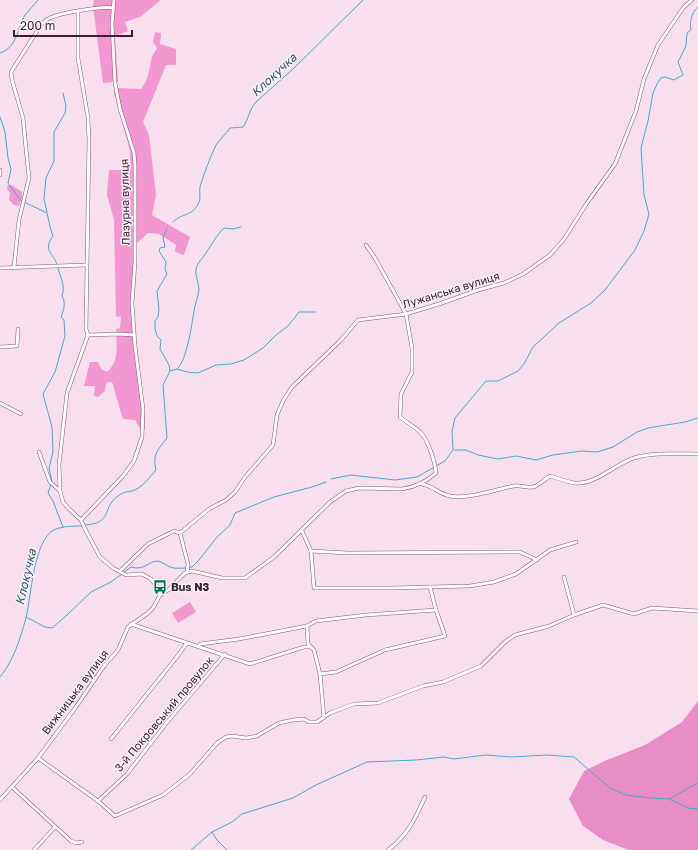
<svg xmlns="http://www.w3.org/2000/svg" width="698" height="850" font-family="'Golos Text',sans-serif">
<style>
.green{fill:#f397d0}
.forest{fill:#e98dc6}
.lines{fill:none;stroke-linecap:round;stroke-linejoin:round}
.stream{stroke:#43abcc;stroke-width:1}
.minor-casing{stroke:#885574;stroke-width:4}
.minor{stroke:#fff;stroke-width:3}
.labels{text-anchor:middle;stroke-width:3;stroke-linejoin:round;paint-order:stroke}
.street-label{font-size:11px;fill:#392230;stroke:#fdf0f7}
.poi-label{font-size:11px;font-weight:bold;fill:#392230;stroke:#fdf0f7;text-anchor:start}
.water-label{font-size:12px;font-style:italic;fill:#255c6e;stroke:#fdf0f7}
</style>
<rect width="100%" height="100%" fill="#f8dfed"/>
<g class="green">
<polygon points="94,0 161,0 140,17 125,22 128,31 115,36 118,82 103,83 93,6"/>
<path d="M155 32 161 33 160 44 176 49V65H166L143 122 149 135 156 195 152 215 190 237 184 255 175 252 176 245 159 234 148 233 137 243 133 315 135 346 144 404 145 430H141L135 420 123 419 112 382H108L106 384 105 391 98 397 94 396 95 386H84L90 362H98C100 367 102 372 108 371 120 360 116 343 116 329L120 328 121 317 116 316 114 220 107 195 109 170H131L130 151 114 93 117 88 141 89C149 79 149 69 152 57 153 53 156 51 157 48L153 42Z"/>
<path d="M8 185H12C15 188 19 189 22 192V198L19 206 14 205 9 200 10 193 7 188Z"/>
<polygon points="190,602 196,612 178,623 172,613"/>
</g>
<polygon class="forest" points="698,701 698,850 629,850 603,840 583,826 569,799 584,771 607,760 645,745 682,722"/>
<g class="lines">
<g class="stream">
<path d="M0 53C18 47 17 28 25 15 29 10 34 5 38 0"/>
<polyline points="0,117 5,132 8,158 11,169 8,183 15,193 22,201"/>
<path d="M24 202 47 213C49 221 50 229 53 236 42 251 54 253 57 265"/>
<polyline points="47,212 44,199 46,178 54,161 54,132 65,113 66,106 63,93"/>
<path d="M173 222C181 213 193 217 199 202 201 198 199 192 200 187 204 173 210 158 216 145 220 139 226 134 230 128L243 127C249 119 249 109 256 102L293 69 363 0"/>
<path d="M177 369C187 361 192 323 194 311 195 304 198 297 199 290 199 283 195 276 196 269 197 263 203 258 206 253 212 244 216 236 224 228L233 229 241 227"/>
<polyline points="170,371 177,369 187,372 198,373 216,365 231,364 244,360 263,348 276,335 288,326 299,312 315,312"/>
<polyline points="454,450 466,450 478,455 498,459 516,456 536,460 553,455 581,451 597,452 613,447 637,432 648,428 685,422 698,418"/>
<path d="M331 479 351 475 395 480 417 477 445 461 453 450 452 431 455 418 486 381H498L518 371 524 364 533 347 559 323 591 303 605 290 635 250 644 231 649 214 644 195 641 148 648 121 653 93 658 82 661 78 665 77 674 80 683 75 678 62 686 46 687 33 691 30C689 23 692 11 698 7"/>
<path d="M52 482 49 468 53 452 52 427 43 394 55 372 65 336 64 320 61 317C64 309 66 303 62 296 66 285 60 278 58 268"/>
<polyline points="51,484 48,493 53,501 63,527"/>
<path d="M85 525C114 523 101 508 118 496 123 492 126 492 132 491 142 488 149 478 156 470 152 454 158 450 167 438L163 385 170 371 169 365 160 349 161 340 157 336 155 329V321L158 317 159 309 157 291 167 274 165 269 166 262 159 251 160 248 165 247 163 237 167 229"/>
<polyline points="189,567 192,567 199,560 217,537 230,525 235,513 274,497 312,487 326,482"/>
<path d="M124 572 131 567C145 571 148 561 158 561 162 562 166 565 170 567 175 569 180 568 186 568"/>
<polyline points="26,617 45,627 52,628 67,615 91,592 111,582 122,574"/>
<path d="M0 677C14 660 20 639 26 618 31 597 34 539 54 530 62 526 73 526 82 526"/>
<polyline points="669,799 688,808 698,809"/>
<polyline points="212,832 217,840 227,850"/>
<polyline points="191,850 212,832 232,822 242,814 293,798 316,785 367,762 416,760 444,757 454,759 485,755 511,757 547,755 574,757 610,788 626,795 650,798 669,799 698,783"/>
</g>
<defs>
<g id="minor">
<polyline points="114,0 112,24 115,83 120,109 134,153 135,165 135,262 132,303 135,346 143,409 142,437 134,461 123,476 81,520 85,529 100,557 113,568 126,575 142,574 151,579 158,588 160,595"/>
<polyline points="78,12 78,58 88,118 89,140 86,329 88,335 119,334 134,335"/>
<polyline points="0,170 0,175"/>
<path d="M14 267 19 220 29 178 23 118 12 80 11 72 41 25C43 23 45 20 48 19 58 13 102 6 113 8"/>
<polyline points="0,268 86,265"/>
<polyline points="0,347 17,346 18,329"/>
<polyline points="0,403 21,414"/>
<polyline points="39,452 50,482 60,491"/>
<path d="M422 484C433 486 439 494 450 496 466 500 497 489 514 486 520 485 527 488 533 487 540 485 545 478 551 476 559 479 567 482 575 483 595 485 615 464 634 458 652 452 679 454 698 454"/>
<polyline points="81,520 69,509 63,502 60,491 59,465 67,393 88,335"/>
<polyline points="302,531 311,551 348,553 520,552 537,560"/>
<polyline points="311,551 314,588 391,588 470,586 494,582 516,574 550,550 576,542"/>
<polyline points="120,571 148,544 174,531 180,533"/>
<polyline points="187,572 188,564 180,533 209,509 226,500 235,492 245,477 273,445 277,415 283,401 292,387 341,340 358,320 406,314 442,303 478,290 504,283 523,274 550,255 564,239 587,203 615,164 636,111 644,79 658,45 683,8 692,0"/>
<polyline points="564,577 574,615"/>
<polyline points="131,624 250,664 304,647 310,647"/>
<polyline points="307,626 308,644 314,650 320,674 324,718"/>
<polyline points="199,646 200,644 239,639 307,626 316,621 366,615 436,610 430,587"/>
<polyline points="320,674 336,672 385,650 445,636 436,610"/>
<polyline points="111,739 176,658 187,643"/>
<polyline points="38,758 98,801 115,816 163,795 190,774 217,743 226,737 232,736 246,738 257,736 279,723 293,720 304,719 309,722 317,722 330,713 354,704 378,703 423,686 443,682 481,666 505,642 515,635 549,626 574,615 603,605 634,614 652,608 698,611"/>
<polyline points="12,787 71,841 76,843 82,842"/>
<path d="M0 800 38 758 76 707 104 666 118 650 128 627 148 613 153 608 160 595 168 590 185 573 192 571 222 578H245L274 557 330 502 346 491 359 488 402 489C415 487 426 482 436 473 435 462 428 439 420 432 414 426 406 422 400 417L401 394 412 372V348L406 314 375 258 366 245"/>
<polyline points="98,801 127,774 168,721 225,654"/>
<polyline points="34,850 55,827"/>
<path d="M388 850C408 835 415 819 425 797"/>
</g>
</defs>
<use href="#minor" class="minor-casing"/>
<use href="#minor" class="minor"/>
</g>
<defs>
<symbol id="bus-bare" viewBox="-9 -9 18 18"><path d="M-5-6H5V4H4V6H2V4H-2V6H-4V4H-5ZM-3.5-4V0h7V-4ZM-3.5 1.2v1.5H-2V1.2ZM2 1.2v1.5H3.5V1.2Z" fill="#007550" stroke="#fdf0f7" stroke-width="2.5" paint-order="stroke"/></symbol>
</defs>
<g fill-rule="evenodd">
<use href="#bus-bare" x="150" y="577" width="20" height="20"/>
</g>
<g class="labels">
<g class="street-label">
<text transform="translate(125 202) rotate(-91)" y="4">Лазурна вулиця</text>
<text transform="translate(451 290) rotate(-17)" y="4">Лужанська вулиця</text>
<text transform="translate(75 692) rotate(-53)" y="4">Вижницька вулиця</text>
<text transform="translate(164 714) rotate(-50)" y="4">3-й Покровський провулок</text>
</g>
<g class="poi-label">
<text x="171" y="591">Bus N3</text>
</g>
<g class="water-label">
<text transform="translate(274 75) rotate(-43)" y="4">Клокучка</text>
<text transform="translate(26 577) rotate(-77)" y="4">Клокучка</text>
</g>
</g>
<path d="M14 30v6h118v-6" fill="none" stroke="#392230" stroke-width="2"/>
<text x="20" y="30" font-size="12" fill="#392230" stroke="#fdf0f7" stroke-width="3" paint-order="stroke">200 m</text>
</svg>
